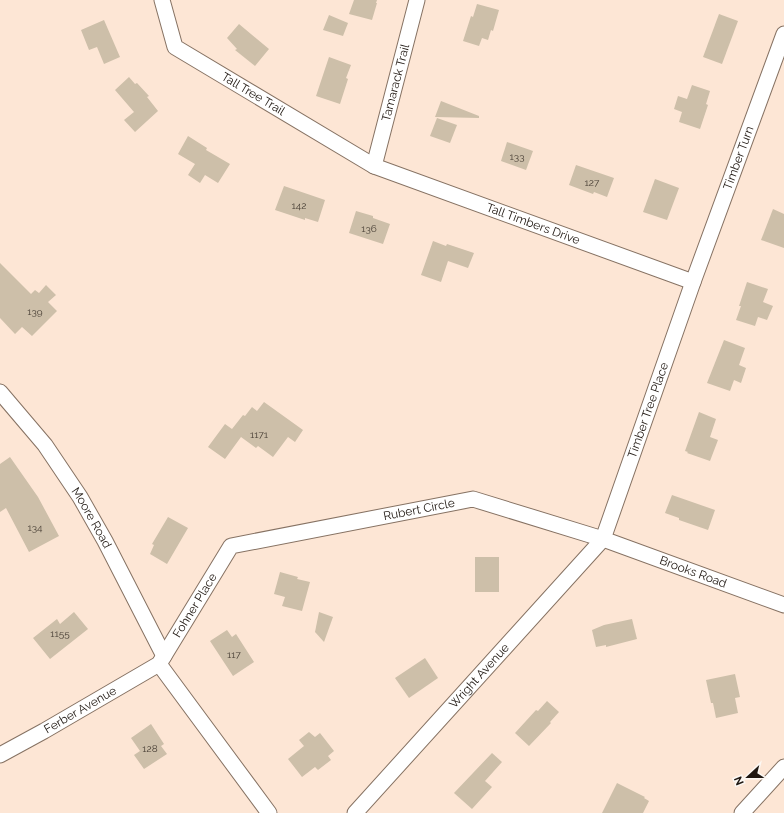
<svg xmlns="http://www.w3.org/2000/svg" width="784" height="813" font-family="Raleway,sans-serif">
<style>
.building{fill:#cdbfa9}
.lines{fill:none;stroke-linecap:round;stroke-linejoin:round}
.street-casing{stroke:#867263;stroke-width:17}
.street{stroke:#fff;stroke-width:15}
.labels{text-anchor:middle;stroke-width:4;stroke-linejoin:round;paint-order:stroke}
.number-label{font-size:10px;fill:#4a4137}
.street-label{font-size:12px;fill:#1f1711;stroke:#fcf8f4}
</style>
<rect width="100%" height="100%" fill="#fde6d5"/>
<g class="building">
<polygon points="354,0 377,0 376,3 377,3 372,20 349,14"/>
<polygon points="477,4 499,10 493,31 491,30 488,40 482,38 479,46 463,41 471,16 473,17"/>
<polygon points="719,14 738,21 722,64 703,57"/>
<polygon points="329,15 348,23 343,36 323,30"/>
<polygon points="104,20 120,57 104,64 97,47 89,50 81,30"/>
<polygon points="239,24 269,49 255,66 235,50 237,49 227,38"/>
<polygon points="329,57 351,65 346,78 348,79 340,104 316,96"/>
<polygon points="129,77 135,84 137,83 149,96 147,97 158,111 135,132 124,120 134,112 115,90"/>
<polygon points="692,85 710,91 706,104 708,105 700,129 679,122 682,112 674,109 678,96 687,99"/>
<polygon points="441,101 479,116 479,118 435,117"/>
<polygon points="437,118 457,125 450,143 430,136"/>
<polygon points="188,136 207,148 206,150 230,164 218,183 205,175 200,183 188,175 195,164 178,154"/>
<polygon points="507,142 533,151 526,170 501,161"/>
<polygon points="576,165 614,178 607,197 594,192 593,194 569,185"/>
<polygon points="655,179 679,188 667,220 643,212"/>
<polygon points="284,186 325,200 318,222 305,218 305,220 275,210"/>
<polygon points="773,209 784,214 784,248 761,240"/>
<polygon points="356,211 373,216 373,218 390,224 383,244 349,233"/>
<polygon points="433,241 446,246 447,244 474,253 468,268 448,261 441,282 421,275"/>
<polygon points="0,263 31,294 35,290 39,293 46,285 56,295 48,302 57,311 32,336 22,327 15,334 0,318"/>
<polygon points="747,282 768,289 763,302 773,306 767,320 758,317 755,326 736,320 741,306 739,306"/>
<polygon points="724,340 745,348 739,365 746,368 741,383 734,380 730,391 707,383"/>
<polygon points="264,402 303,430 295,442 288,437 273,457 258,446 256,448 241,437 225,459 208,447 225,424 232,429 243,415 245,416 252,407 257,411"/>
<polygon points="699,412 716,419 710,437 718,440 710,461 687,453 688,452 685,451"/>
<polygon points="10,457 38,497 59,536 29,552 6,508 0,512 0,464"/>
<polygon points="672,495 715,510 708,530 679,520 679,518 665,513"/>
<polygon points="168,517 188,528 167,564 150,554 154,545 152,544"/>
<rect x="475" y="557" width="24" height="35"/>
<polygon points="280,572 298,577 297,579 310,582 302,611 282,606 285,597 274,594"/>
<polygon points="74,612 88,629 50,659 33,638 57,619 60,624"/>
<polygon points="319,612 333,617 324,642 315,632"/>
<polygon points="632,619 637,639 606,647 606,645 596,647 592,630 604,625"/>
<polygon points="227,630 232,637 236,634 254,662 233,676 210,641"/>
<polygon points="425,658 438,678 409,698 395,678"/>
<polygon points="735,674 740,697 735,698 738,713 716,718 713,703 711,703 706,680"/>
<polygon points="547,701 559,712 550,722 551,723 529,746 515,733 536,710 538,711"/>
<polygon points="151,724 164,744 161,746 167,754 144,769 134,755 140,751 131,738"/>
<polygon points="309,732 315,737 320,733 334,751 328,756 331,760 318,770 315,767 302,777 288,759 304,746 299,740"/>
<polygon points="492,753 502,762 485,781 492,787 472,809 454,793"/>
<polygon points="617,783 645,797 644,798 649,801 643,813 602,813"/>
</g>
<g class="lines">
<defs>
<g id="street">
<path id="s1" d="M162 0 175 47 374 166 693 282"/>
<path id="s2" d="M374 166 417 0"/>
<path id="s3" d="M0 392 45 445 80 497 105 541 164 656"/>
<polyline points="159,664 269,813"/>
<path id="s4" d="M0 755 44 731 159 664 231 546 473 499 603 539 784 605"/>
<path id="s5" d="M355 813 603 539 693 282 784 34"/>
<polyline points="742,813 784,767"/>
</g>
</defs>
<use href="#street" class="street-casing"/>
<use href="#street" class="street"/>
</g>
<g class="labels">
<g class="number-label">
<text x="517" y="160">133</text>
<text x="592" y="186">127</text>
<text x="299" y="209">142</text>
<text x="369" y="232">136</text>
<text x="35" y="315">139</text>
<text x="259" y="438">1171</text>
<text x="35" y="531">134</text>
<text x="60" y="637">1155</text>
<text x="234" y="658">117</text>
<text x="150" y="752">128</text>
</g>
<g class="street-label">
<text dy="4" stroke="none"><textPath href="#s2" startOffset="86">Tamarack Trail</textPath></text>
<text dy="4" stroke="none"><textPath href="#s1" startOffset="140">Tall Tree Trail</textPath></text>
<text dy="4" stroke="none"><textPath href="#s5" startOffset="774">Timber Turn</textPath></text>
<text dy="4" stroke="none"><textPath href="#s1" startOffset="450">Tall Timbers Drive</textPath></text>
<text dy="4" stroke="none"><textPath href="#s5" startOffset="506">Timber Tree Place</textPath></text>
<text dy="4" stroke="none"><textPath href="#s4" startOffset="513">Rubert Circle</textPath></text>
<text dy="4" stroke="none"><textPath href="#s3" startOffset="156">Moore Road</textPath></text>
<text dy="4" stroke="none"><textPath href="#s4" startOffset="800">Brooks Road</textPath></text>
<text dy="4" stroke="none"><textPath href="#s4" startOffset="252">Fohner Place</textPath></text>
<text dy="4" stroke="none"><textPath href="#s5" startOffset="185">Wright Avenue</textPath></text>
<text dy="4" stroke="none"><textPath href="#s4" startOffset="92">Ferber Avenue</textPath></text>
</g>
</g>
<g transform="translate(748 777) rotate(248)" stroke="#fcf8f4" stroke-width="3" paint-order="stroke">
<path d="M0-3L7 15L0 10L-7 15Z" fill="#1f1711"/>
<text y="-6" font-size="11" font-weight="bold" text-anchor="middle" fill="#1f1711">N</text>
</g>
</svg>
